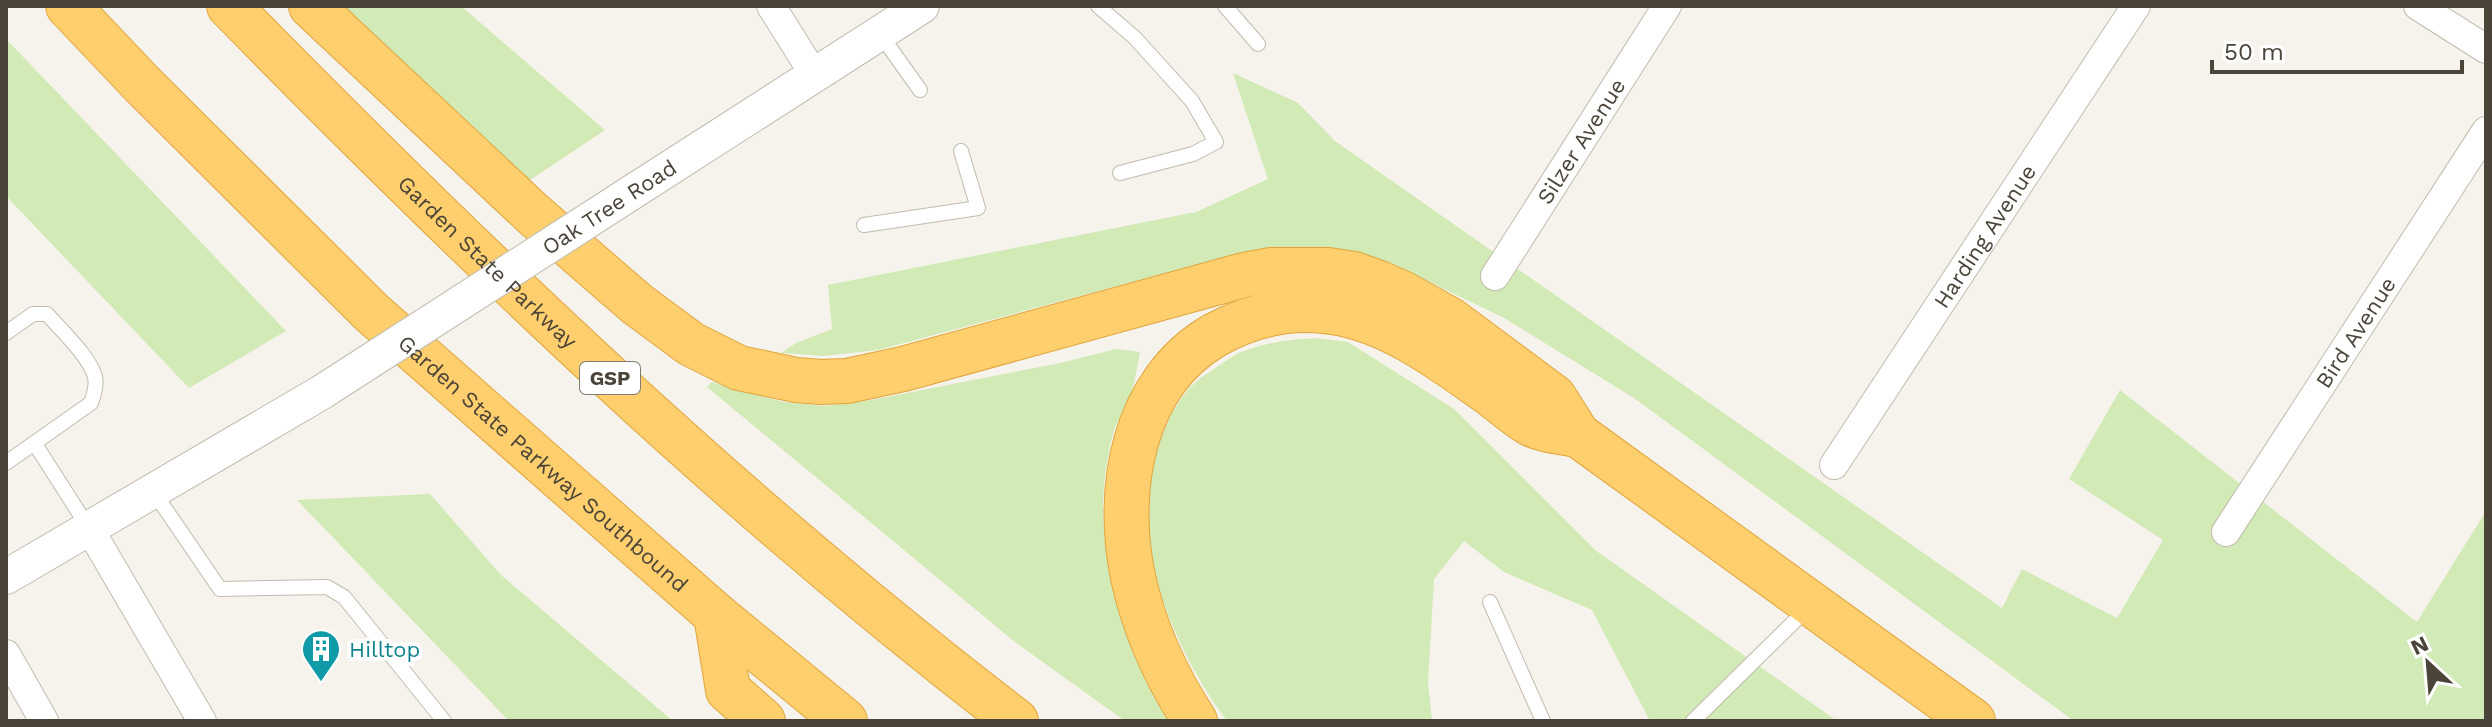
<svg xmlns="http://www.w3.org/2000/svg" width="2492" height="727" font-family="'Work Sans',sans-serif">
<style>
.green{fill:#d2eab5}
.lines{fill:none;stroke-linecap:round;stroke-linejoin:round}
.service-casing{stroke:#c2bbae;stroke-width:16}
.minor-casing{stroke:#c2bbae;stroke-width:30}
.tertiary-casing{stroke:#c2bbae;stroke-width:36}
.motorway-casing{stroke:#e0a43c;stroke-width:46}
.service{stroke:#fff;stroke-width:14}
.minor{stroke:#fff;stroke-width:28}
.tertiary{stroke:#fff;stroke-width:34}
.motorway{stroke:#ffcf6e;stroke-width:44}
.tertiary-bridge-casing{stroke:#c2bbae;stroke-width:36;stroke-linecap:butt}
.tertiary-bridge{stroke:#fff;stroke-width:34}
.labels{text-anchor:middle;stroke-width:8;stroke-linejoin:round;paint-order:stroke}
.shield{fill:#fff;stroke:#817c74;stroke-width:2}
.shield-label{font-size:20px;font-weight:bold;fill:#4b4439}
.street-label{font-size:22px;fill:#4b4439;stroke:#fff}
.culture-label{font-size:22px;fill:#0d838f;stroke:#fff;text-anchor:start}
</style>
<rect width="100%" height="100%" fill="#f6f3ec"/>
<g class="green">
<polygon points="343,6 461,6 605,130 521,186"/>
<polygon points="6,39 286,331 189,388 6,196"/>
<polygon points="1233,73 1298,103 1335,141 2002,608 2022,569 2117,618 2163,540 2069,479 2120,390 2417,622 2486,511 2486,721 2074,721 1634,398 1504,318 1413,274 1355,254 1288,248 1233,255 878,350 823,356 781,353 796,343 832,329 828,285 1196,212 1268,179"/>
<path d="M1316 338 1348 342 1454 409 1595 550 1837 721H1650L1592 610 1504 572 1464 541 1434 579 1428 682 1432 721H1227C1190 671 1161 611 1150 550 1141 498 1156 416 1198 380 1204 375 1212 371 1218 366 1225 362 1232 356 1239 353 1263 343 1291 339 1316 338Z"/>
<path d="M1116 349 1140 352C1137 366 1135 381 1131 394 1126 408 1117 420 1113 434 1085 539 1120 629 1170 721H1125L1079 688 1015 642 707 387 712 382 784 402 825 406 871 400 1060 363Z"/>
<polygon points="430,494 501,575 673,721 509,721 297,500"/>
</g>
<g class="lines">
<defs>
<g id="service">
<polyline points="1098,6 1135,38 1192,101 1216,142 1193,154 1120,173"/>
<polyline points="1225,6 1258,44"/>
<polyline points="880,34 920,90"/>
<polyline points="864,225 978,208 961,151"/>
<path d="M6 333 33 314H47C61 330 90 357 95 377 97 386 94 395 91 403L6 463"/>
<polyline points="35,444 88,527"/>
<polyline points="153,491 220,589 327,587 344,597 444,721"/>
<polyline points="1490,602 1543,721"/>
<polyline points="1693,721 1809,607"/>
</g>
<g id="minor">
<polyline points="771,6 815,76"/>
<polyline points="2418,6 2486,49"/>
<path id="s1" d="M1495 276 1667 6"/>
<path id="s2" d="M1834 465 2136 6"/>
<polyline points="89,528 202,721"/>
<path id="s3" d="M2226 532 2486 131"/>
<polyline points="6,654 44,721"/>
</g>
<g id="tertiary">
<polyline points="637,189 922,6"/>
<polyline points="6,577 322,392"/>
</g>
<g id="motorway">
<path id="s4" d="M68 6 142 84 371 312 716 615 845 721"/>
<path id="s5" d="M229 6C477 259 734 505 1016 721"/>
<polyline points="311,6 533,214 637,304 691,344 739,368 796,380 821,382 847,381 903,369 1244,275 1270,270 1328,270 1354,274 1379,283 1404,294 1449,319 1554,397 1578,435 1973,721"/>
<polyline points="716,615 728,690 763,721"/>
<path d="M1195 721C1167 678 1144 628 1133 577 1115 490 1132 383 1215 335 1251 315 1291 306 1332 312 1391 320 1445 362 1492 395 1505 405 1517 416 1531 424 1544 431 1564 432 1578 435"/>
</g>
</defs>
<use href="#service" class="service-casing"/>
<use href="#minor" class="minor-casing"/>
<use href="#tertiary" class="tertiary-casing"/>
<use href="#motorway" class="motorway-casing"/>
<use href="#service" class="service"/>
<use href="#minor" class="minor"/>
<use href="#tertiary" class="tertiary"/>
<use href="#motorway" class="motorway"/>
<defs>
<polyline id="tertiary-bridge" points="322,392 637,189"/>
</defs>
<use href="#tertiary-bridge" class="tertiary-bridge-casing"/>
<use href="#tertiary-bridge" class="tertiary-bridge"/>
</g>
<defs>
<symbol id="building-pin" viewBox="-11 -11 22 30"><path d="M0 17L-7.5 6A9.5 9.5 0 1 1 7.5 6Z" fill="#0f9aa8" stroke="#fff"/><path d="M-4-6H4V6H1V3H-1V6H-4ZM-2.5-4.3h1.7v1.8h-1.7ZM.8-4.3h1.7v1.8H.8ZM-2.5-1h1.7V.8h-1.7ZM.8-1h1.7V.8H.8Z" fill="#fff"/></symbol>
</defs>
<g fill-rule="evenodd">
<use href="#building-pin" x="299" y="627" width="44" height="60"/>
</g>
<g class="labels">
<rect class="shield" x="580" y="362" width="60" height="32" rx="6"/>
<g class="shield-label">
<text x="610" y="385">GSP</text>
</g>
<g class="street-label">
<text dy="8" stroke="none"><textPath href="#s1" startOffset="160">Silzer Avenue</textPath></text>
<text transform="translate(609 207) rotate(-33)" y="8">Oak Tree Road</text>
<text dy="8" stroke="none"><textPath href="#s2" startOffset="274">Harding Avenue</textPath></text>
<text dy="8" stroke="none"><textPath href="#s5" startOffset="364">Garden State Parkway</textPath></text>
<text dy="8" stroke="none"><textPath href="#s3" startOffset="238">Bird Avenue</textPath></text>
<text dy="8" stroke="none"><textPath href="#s4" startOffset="660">Garden State Parkway Southbound</textPath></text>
</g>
<g class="culture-label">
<text x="349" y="657">Hilltop</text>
</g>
</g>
<rect width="2492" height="727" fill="none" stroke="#4b4439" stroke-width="16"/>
<g transform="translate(2428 663) rotate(334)" stroke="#ffffff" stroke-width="6" paint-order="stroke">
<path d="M0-6L14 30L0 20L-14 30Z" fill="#4b4439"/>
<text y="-12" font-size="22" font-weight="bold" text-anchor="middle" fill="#4b4439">N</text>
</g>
<path d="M2212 60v12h250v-12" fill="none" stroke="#4b4439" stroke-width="4"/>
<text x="2224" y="60" font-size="24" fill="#4b4439" stroke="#ffffff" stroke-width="6" paint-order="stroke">50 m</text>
</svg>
